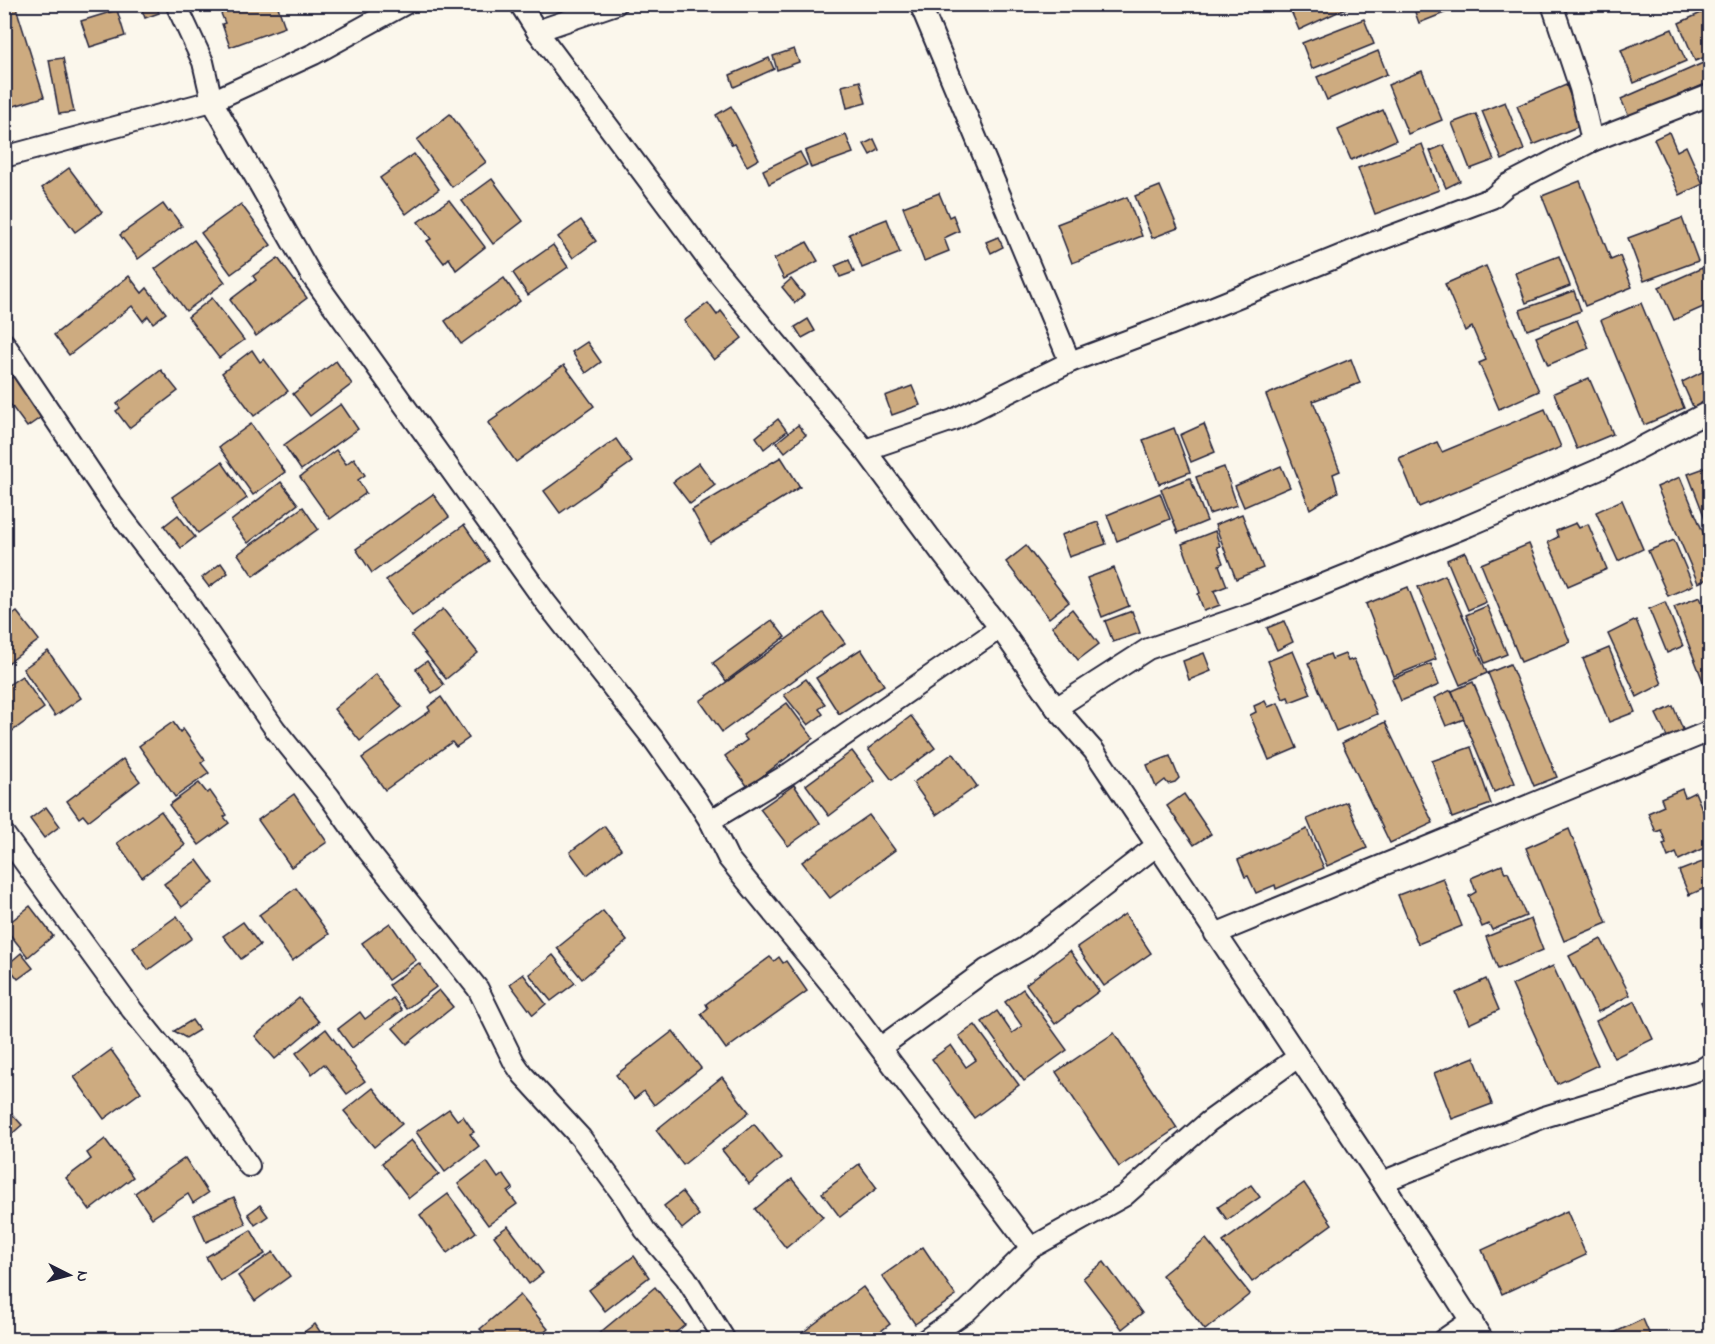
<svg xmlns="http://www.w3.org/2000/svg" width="1715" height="1344" font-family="'Indie Flower',sans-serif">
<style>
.building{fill:#cdab80;stroke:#22223b;stroke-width:1.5}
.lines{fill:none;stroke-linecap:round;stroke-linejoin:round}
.street-casing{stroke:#22223b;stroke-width:24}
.street{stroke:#fbf7ec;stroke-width:20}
</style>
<rect width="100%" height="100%" fill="#fbf7ec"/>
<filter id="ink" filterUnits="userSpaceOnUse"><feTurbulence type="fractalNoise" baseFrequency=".0167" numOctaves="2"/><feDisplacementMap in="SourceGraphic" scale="12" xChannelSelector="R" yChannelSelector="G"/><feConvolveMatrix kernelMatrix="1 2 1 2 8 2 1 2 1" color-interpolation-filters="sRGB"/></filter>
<g filter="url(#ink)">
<g class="building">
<polygon points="4,4 15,4 44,97 7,108 4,102"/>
<polygon points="140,4 155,4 159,13 145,18"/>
<polygon points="226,4 277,4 285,27 230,47 222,24 225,23 220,11 227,8"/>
<polygon points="1288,4 1355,4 1299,30"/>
<polygon points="1412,4 1467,4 1419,23"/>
<polygon points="1710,9 1710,55 1695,61 1679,23"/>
<polygon points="117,10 125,36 90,47 81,21"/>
<polygon points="1364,19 1374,44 1312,69 1302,43"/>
<polygon points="1672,29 1686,61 1634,83 1621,50"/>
<polygon points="794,49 799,62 777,70 773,56"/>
<polygon points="1378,51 1387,74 1327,100 1317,77"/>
<polygon points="63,58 74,112 59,114 49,60"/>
<polygon points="769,58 774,69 734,87 730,75"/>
<polygon points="1710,60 1710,82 1629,117 1621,99"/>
<polygon points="1422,71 1442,120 1408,134 1388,85"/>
<polygon points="860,81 866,103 847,108 842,86"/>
<polygon points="1566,85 1582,125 1533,145 1517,106"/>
<polygon points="1505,102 1524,150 1502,160 1482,111"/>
<polygon points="731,106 759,159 747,166 735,144 732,145 716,115"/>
<polygon points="1383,110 1396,140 1351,160 1338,130"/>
<polygon points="450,114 486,162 452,187 417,140"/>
<polygon points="1476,114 1494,160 1470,169 1452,123"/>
<polygon points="1669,132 1677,151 1686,146 1703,184 1680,195 1654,139"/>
<polygon points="846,135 853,153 811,168 805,151"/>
<polygon points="874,139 879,150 870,155 864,144"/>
<polygon points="1422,144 1439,190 1375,214 1358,168"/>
<polygon points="1444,145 1460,181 1446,188 1430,151"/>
<polygon points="800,152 807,165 769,184 763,170"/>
<polygon points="414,154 439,189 406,214 380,178"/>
<polygon points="69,168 102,212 75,232 42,188"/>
<polygon points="492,179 523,221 493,244 462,201"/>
<polygon points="1580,181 1611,260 1620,256 1632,287 1585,306 1542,196"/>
<polygon points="1160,186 1178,228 1152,238 1135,196"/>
<polygon points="939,193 949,217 953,215 959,231 944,238 949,251 924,261 903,207"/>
<polygon points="1127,197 1142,236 1072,263 1057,224"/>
<polygon points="449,200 485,247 456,270 449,258 444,263 427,241 431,239 418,222"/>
<polygon points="163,204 168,211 170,210 182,226 138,259 120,235"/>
<polygon points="241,204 271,245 231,274 201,233"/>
<polygon points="1682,218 1698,261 1644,281 1628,238"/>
<polygon points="887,219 900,253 862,268 849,234"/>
<polygon points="581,220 596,241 573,258 558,237"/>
<polygon points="998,237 1003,247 991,253 986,242"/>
<polygon points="194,240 225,282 186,311 155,269"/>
<polygon points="807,242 818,261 784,279 774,259"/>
<polygon points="553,245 568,267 528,295 513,273"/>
<polygon points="1559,256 1570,286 1526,303 1515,273"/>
<polygon points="278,258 307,298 256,336 230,300 256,280 253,276"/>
<polygon points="849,260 854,272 840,277 835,266"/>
<polygon points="1486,266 1539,391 1499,409 1479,363 1486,360 1472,327 1465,331 1445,284"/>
<polygon points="1702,268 1710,287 1710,304 1674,320 1659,287"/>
<polygon points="129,276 142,293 147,288 166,313 153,323 148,316 143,321 132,306 69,355 54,335"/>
<polygon points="504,278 520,301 461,344 445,321"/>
<polygon points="791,279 804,295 795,303 782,287"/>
<polygon points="1574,291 1581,311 1527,330 1520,310"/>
<polygon points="212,298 244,340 219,358 188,317"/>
<polygon points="708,303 717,315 721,311 742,338 714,360 684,321"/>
<polygon points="1641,303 1684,408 1644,425 1601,320"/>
<polygon points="808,319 815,331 802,338 795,327"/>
<polygon points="1577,320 1589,348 1548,365 1536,337"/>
<polygon points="587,342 601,362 586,373 572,352"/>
<polygon points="252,350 260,362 264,359 288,391 254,416 222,373"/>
<polygon points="1351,359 1360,383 1313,401 1340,471 1333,474 1338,492 1310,509 1266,395"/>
<polygon points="336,361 352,384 310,416 293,394"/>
<polygon points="564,365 594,406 516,462 488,423 498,416 497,414"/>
<polygon points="1710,368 1710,401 1694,409 1682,382"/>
<polygon points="161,370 178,391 129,428 116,411 120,408 117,404"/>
<polygon points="18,373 47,413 27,427 4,396 4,383"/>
<polygon points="1589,378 1613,434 1577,449 1554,393"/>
<polygon points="912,386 920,405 892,415 885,396"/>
<polygon points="341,404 358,429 301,470 284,445"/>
<polygon points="1545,409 1561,447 1419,507 1399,458 1437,442 1442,452"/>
<polygon points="778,419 787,431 764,449 756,437"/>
<polygon points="251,424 285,472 253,495 219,447"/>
<polygon points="1204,424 1215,452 1191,462 1180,435"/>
<polygon points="798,425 806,435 785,452 777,442"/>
<polygon points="1174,428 1190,472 1159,484 1143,440"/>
<polygon points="616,439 632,462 560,513 544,491"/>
<polygon points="336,450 346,464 354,458 365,475 358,480 366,493 330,519 300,477"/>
<polygon points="781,457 800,487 710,543 692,510"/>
<polygon points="222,462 247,498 198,533 172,497"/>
<polygon points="699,463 715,485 690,504 673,482"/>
<polygon points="1281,466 1290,487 1244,507 1235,486"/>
<polygon points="1710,466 1710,531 1688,474"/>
<polygon points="1224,467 1237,505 1209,514 1196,477"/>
<polygon points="1680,477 1710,549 1710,578 1698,583 1657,487"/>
<polygon points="1190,478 1207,521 1178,533 1161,489"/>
<polygon points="281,482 298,504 248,543 231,521"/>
<polygon points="1160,493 1170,519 1117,541 1107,515"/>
<polygon points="433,494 449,517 372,573 356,549"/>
<polygon points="1622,500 1643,549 1618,561 1596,512"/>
<polygon points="303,507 318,529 253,576 238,554"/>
<polygon points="1242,514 1263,568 1236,579 1215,525"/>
<polygon points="178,515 195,537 181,548 164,526"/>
<polygon points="1098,522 1106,544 1069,557 1061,535"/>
<polygon points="1576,523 1579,528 1588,524 1607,569 1568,586 1548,542 1558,537 1556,531"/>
<polygon points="464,525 489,561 412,616 386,580"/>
<polygon points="1215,531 1220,546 1217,547 1223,563 1219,565 1227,586 1214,591 1220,605 1204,611 1198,594 1200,593 1182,544"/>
<polygon points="1674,540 1693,585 1668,596 1648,551"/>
<polygon points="1529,544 1570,642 1521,662 1481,564"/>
<polygon points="1026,546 1069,602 1049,618 1006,562"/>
<polygon points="1465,552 1486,602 1468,610 1447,560"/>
<polygon points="221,563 228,573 209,587 202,578"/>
<polygon points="1114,568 1129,606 1102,617 1087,578"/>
<polygon points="1445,575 1487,673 1460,685 1418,587"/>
<polygon points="1408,587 1436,659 1394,676 1366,604"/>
<polygon points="1700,597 1710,623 1710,699 1674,607"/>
<polygon points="1665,602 1683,646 1667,653 1649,609"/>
<polygon points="1487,606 1507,654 1485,663 1466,615"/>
<polygon points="443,609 478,653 446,679 411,635"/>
<polygon points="1072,609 1099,644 1078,660 1052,626"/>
<polygon points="1132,611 1140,633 1113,642 1105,621"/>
<polygon points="17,612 39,640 4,666 4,621"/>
<polygon points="823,613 845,643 722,732 700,701"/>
<polygon points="772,620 785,637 726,681 713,663"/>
<polygon points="1636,620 1662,684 1637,697 1608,634"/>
<polygon points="1284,621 1293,642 1277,650 1267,628"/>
<polygon points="1609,648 1635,712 1609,722 1583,659"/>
<polygon points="861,649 884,685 839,714 816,678"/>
<polygon points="48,651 81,698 55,716 23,669"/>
<polygon points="1293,651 1311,694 1290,702 1288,697 1283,699 1268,661"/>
<polygon points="1204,653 1211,671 1189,680 1183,661"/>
<polygon points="1330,654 1332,659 1345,654 1348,661 1354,659 1377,714 1336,731 1308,663"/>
<polygon points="427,661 444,685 432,693 416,669"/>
<polygon points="1431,664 1439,685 1401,701 1392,679"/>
<polygon points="1510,664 1557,777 1534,786 1488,673"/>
<polygon points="376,674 402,707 360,741 334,709"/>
<polygon points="22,676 44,708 4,737 4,688"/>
<polygon points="806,679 825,704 819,709 823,714 808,725 784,695"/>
<polygon points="1473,682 1515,783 1494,792 1452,691"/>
<polygon points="1451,690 1464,719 1446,726 1434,698"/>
<polygon points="441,697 469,738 456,747 452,742 385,790 362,758 430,711 428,707"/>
<polygon points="1265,701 1268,707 1278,703 1297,748 1269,760 1250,715 1256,712 1254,706"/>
<polygon points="787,703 813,738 748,787 725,756 747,740 743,735"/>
<polygon points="1673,706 1685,734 1669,741 1656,714"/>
<polygon points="911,716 935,748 892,780 868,749"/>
<polygon points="173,722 180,732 183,729 205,760 201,763 209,773 175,797 139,746"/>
<polygon points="1385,722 1433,823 1390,843 1342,743"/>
<polygon points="1471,747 1491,804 1452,818 1432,761"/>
<polygon points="852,751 875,781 829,816 806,785"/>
<polygon points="953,753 977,786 936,815 913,783"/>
<polygon points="1170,756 1179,778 1175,782 1168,784 1165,780 1156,787 1147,765"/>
<polygon points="123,759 140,781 88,821 83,815 79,818 67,801"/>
<polygon points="199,783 207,793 210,791 227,815 224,817 229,823 199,845 169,805"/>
<polygon points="794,785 820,823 788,846 760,809"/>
<polygon points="1682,789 1685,797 1695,792 1710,828 1710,845 1679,860 1676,853 1668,857 1663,844 1666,843 1661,830 1656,832 1648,813 1664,806 1661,798"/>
<polygon points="294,794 327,842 291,867 258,820"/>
<polygon points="1184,794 1211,834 1194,845 1167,806"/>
<polygon points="1347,802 1367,848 1327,866 1307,819"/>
<polygon points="46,807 60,826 44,838 30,819"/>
<polygon points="161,811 185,845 142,877 117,843"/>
<polygon points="869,815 895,850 830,898 802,862"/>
<polygon points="604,826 621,849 587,875 570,852"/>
<polygon points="1307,829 1324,868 1276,889 1275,885 1256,893 1248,876 1245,877 1238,860"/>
<polygon points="1569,829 1607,923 1564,941 1526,848"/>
<polygon points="1710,859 1710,886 1689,895 1679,871"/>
<polygon points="197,860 214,883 182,907 164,884"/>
<polygon points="1502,865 1505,873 1508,872 1526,916 1492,930 1489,924 1482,927 1469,896 1476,892 1471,878"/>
<polygon points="1443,878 1462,926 1418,944 1398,895"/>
<polygon points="296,888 329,934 292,961 259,915"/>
<polygon points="30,906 53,936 28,957 4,927"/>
<polygon points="603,911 627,941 582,979 557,948"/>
<polygon points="1125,914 1151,953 1104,986 1077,947"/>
<polygon points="177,916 192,938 148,970 133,948"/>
<polygon points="1531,919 1543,950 1498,969 1486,937"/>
<polygon points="243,922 260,945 241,959 223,936"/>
<polygon points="390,923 416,960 388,980 362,943"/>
<polygon points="1601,939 1630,995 1598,1012 1569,956"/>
<polygon points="1070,951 1099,991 1055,1024 1026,984"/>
<polygon points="21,953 33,968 18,979 7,965"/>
<polygon points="553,955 575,983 551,1001 529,974"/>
<polygon points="770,957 774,961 779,957 783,963 786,961 807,991 726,1049 701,1014 708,1008 706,1004"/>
<polygon points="419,963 436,987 406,1009 389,985"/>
<polygon points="1553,966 1598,1065 1557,1084 1512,985"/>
<polygon points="523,974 546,1004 533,1015 510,984"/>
<polygon points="1486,979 1499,1010 1469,1024 1456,993"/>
<polygon points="1023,989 1067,1050 1024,1081 982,1022 997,1011 1012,1033 1022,1026 1005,1002"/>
<polygon points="439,990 453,1007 407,1044 393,1028"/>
<polygon points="299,998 319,1022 275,1059 255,1036"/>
<polygon points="393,998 402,1010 352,1048 338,1029 360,1012 365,1019"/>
<polygon points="1710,998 1710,1018 1708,1019 1701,1002"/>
<polygon points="1635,1001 1653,1039 1614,1058 1596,1021"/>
<polygon points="192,1020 199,1030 186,1038 174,1031"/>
<polygon points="975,1025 1019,1085 974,1118 932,1059 951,1045 966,1067 976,1060 959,1036"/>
<polygon points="326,1029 365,1081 347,1094 324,1064 312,1074 296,1053"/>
<polygon points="673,1031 701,1068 654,1105 644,1091 634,1099 616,1075"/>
<polygon points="1114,1033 1177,1128 1119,1167 1056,1072"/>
<polygon points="111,1050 141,1092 104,1119 74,1077"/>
<polygon points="1474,1057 1492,1104 1452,1119 1434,1073"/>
<polygon points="722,1077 749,1112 683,1165 656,1130"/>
<polygon points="373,1088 402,1124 374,1147 344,1111"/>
<polygon points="449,1109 457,1120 463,1116 474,1132 470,1134 479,1146 445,1172 416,1132"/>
<polygon points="12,1114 22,1125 7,1138 4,1135 4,1121"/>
<polygon points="754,1124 781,1158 749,1184 722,1150"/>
<polygon points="105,1139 133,1177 90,1210 66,1178 91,1159 87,1153"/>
<polygon points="411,1140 439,1174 409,1198 382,1163"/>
<polygon points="185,1158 208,1193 193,1203 188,1194 152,1218 135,1193"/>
<polygon points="487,1162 498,1178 503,1174 513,1188 508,1192 517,1204 488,1225 458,1184"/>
<polygon points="859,1164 877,1188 840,1217 822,1193"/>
<polygon points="792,1179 823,1217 786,1248 755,1209"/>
<polygon points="1304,1183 1332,1224 1252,1282 1223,1242"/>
<polygon points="1251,1185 1260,1197 1227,1220 1218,1207"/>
<polygon points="682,1192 699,1215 682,1229 664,1206"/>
<polygon points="448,1194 476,1232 447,1253 420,1215"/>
<polygon points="234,1197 246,1224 206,1242 194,1215"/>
<polygon points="260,1205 268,1216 255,1225 248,1214"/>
<polygon points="1567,1211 1586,1255 1502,1294 1482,1250"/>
<polygon points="508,1226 543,1273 529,1284 494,1236"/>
<polygon points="251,1230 265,1254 220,1281 206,1257"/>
<polygon points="1206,1239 1250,1294 1205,1330 1162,1275"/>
<polygon points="923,1247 956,1296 915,1324 882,1276"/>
<polygon points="273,1252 290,1276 255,1301 238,1276"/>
<polygon points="634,1256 649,1277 605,1311 589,1290"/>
<polygon points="1104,1262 1142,1313 1122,1329 1083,1278"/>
<polygon points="655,1287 685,1325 667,1340 591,1340"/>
<polygon points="863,1287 890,1324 869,1340 793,1340"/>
<polygon points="520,1295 548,1329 536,1340 476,1340 484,1333 480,1329"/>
<polygon points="1643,1319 1652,1340 1599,1340"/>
<polygon points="315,1324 321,1333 312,1340 293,1340"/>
</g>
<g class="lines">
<defs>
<g id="street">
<polyline points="176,4 203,62 212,101 311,275 546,603 654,740 696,799 710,821 728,858 843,999 1031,1248"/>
<polyline points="520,4 537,31 711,264 865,450 940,551 1000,628 1056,708 1094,751 1382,1182 1483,1340"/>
<polyline points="920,4 1070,362"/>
<polyline points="1552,4 1580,88 1592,141"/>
<polyline points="537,31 616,4"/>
<polyline points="4,157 212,101 314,54 405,4"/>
<polyline points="4,343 112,504 184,598 275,729 329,796 365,847 478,989 514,1062 523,1075 581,1138 628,1202 645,1230 686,1278 725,1340"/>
<polyline points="865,450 953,420 1070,362 1169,325 1372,243 1492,198 1507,185 1592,141 1710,95"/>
<polyline points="1056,708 1148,649 1255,612 1468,526 1598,470 1710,411"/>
<polyline points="710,821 790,773 1000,628"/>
<polyline points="4,834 132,1010 200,1094 249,1166"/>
<polyline points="1215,934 1710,731"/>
<polyline points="881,1047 986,970 1024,948 1156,846"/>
<polyline points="1382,1182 1544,1117 1702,1069 1710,1064"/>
<polyline points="925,1340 967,1311 1031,1248 1124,1196 1208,1122 1298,1057"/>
<polyline points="1443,1340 1472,1320"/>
</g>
</defs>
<use href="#street" class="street-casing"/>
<use href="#street" class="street"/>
</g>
</g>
<rect width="1715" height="1344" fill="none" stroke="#fbf7ec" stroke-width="24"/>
<rect x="12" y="12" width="1691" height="1320" fill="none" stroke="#22223b" stroke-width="2" filter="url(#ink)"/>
<g transform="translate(69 1275) rotate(96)" stroke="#fbf7ec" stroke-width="4.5" paint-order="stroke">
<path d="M0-4.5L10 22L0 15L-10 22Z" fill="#22223b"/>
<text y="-9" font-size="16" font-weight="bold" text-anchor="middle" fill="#22223b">N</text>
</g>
</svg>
